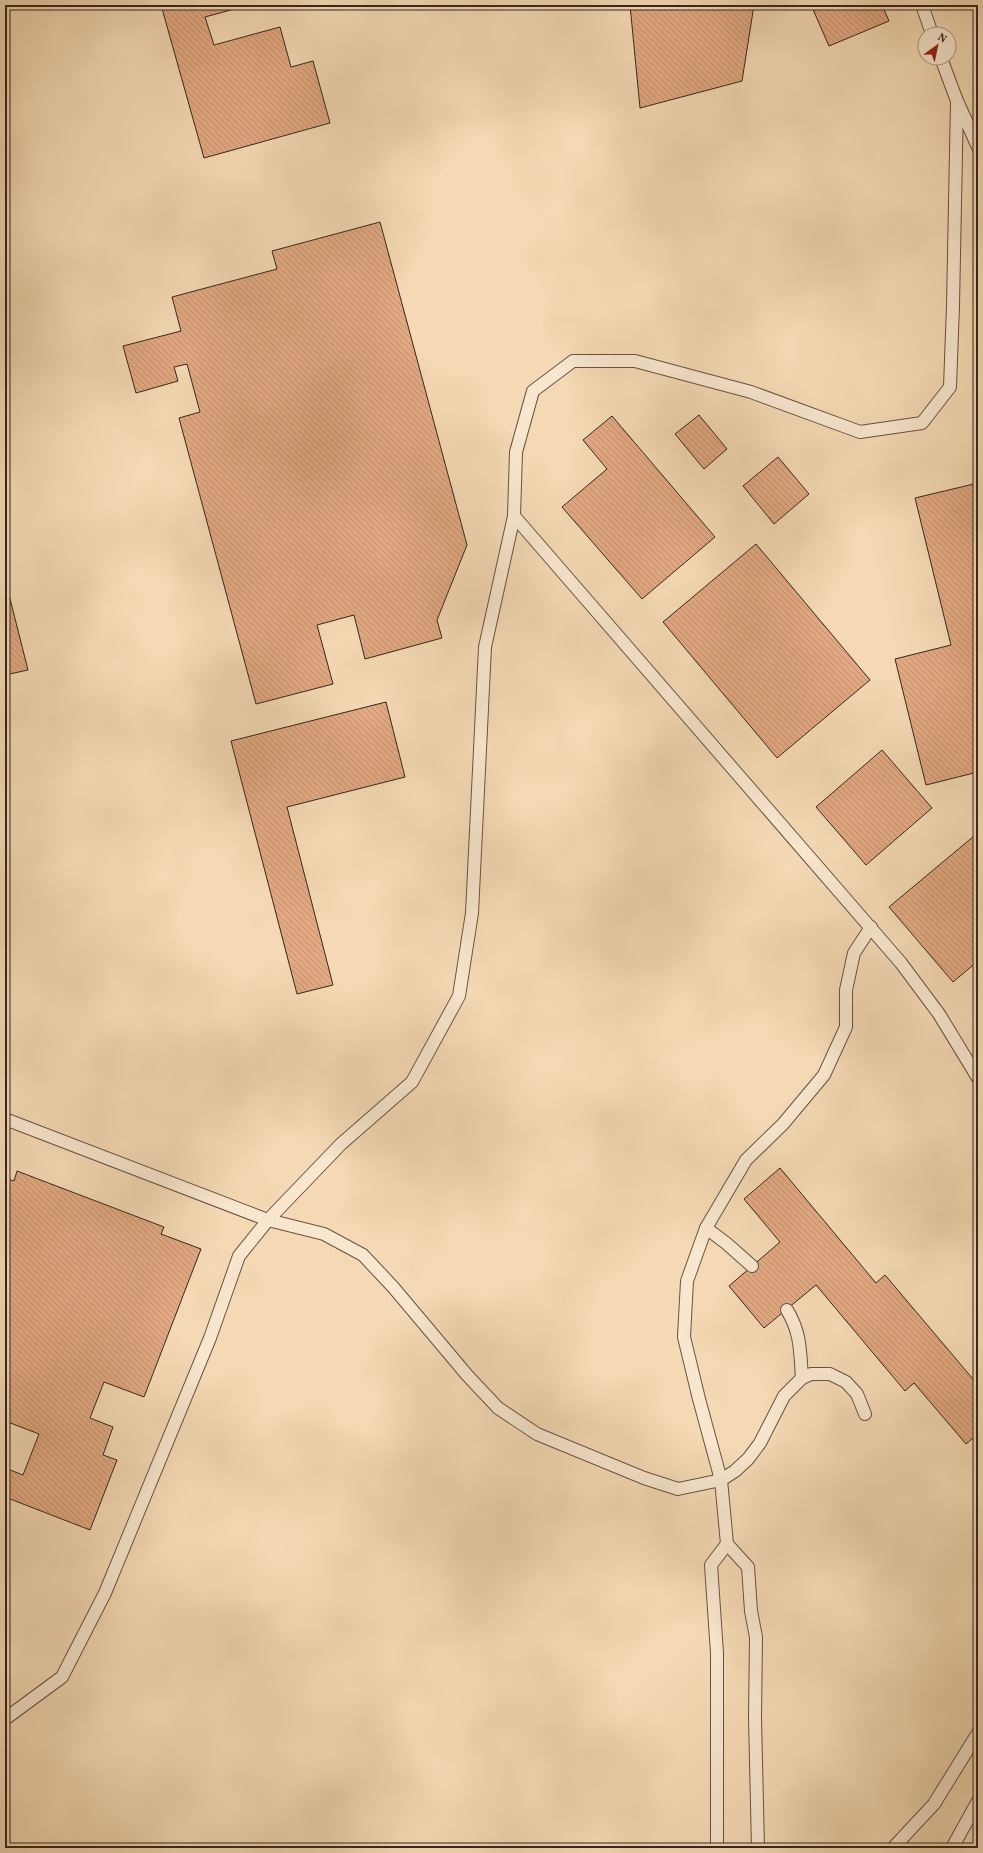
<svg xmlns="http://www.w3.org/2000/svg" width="983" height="1853" font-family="Vollkorn,serif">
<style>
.building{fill:url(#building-back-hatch);stroke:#36261e}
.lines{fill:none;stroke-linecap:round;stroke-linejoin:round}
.lane-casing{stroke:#665344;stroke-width:14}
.lane{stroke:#f8e6ce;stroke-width:12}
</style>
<defs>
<pattern id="building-back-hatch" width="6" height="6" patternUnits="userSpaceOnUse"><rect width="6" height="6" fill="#e2a982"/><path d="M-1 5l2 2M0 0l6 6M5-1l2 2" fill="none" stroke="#c29170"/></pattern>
</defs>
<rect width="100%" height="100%" fill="#f4d9b4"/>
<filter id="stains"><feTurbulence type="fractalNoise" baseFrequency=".005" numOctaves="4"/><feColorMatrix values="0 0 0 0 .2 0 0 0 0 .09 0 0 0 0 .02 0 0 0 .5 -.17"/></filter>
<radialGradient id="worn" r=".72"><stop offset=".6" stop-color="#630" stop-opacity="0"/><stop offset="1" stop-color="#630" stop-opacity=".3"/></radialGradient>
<g class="building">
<polygon points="161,5 249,5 205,17 214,45 280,27 291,67 313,61 330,123 204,158"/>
<polygon points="630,5 754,5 742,81 640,108"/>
<polygon points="811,5 882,5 889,21 829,46"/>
<polygon points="380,222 467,545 437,620 442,638 365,659 354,615 317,625 333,684 256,704 179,418 200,412 187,364 174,367 178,381 136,393 123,346 181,331 172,297 277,269 272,251"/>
<polygon points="699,415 727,449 704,469 675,434"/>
<polygon points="612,416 715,537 642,599 562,507 607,469 583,440"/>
<polygon points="778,457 809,494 774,524 743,486"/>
<polygon points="978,483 978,772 926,785 895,659 951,645 915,498"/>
<polygon points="756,544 870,680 777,758 663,622"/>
<polygon points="5,579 28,670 5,675"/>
<polygon points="386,702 405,777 287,807 333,985 297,994 231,741"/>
<polygon points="882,750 932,808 866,865 816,807"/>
<polygon points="974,836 978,841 978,961 953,982 889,907"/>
<polygon points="780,1168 876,1283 885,1275 978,1385 978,1434 966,1444 914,1383 905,1391 816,1285 764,1328 729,1286 780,1242 744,1199"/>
<polygon points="17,1171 164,1227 161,1234 201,1249 144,1397 104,1382 90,1418 113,1427 103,1455 117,1460 90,1530 5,1497 5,1468 23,1475 39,1434 5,1421 5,1178 14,1181"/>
</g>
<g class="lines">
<defs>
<g id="lane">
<polyline points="922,5 932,34"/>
<polyline points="941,58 957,101 953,306 950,387 922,423 860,432 751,392 635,361 573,361 533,391 516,452 514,516 901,963 939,1014 978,1078"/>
<polyline points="958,103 978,147"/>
<polyline points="5,1119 268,1220 341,1144 412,1082 459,996 472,913 485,647 514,516"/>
<polyline points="706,1228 726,1243 752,1266"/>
<path d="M787 1310C801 1333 800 1351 802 1378"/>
<polyline points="5,1719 62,1677 105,1593 210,1338 239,1256 268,1220 324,1234 363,1255 393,1287 467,1375 498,1408 537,1434 644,1478 678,1489 721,1480 735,1471 748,1459 760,1443 784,1396 802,1378 811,1374 830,1374 846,1382 857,1394 865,1414"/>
<polyline points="717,1848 717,1653 711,1565 727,1544"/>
<polyline points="758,1848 755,1718 756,1637 751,1611 748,1567 727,1544 721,1480 699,1399 684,1337 687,1281 706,1228 746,1160 783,1124 824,1075 846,1027 846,990 854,953 871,927"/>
<polyline points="893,1848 934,1804 978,1733"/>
<polyline points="952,1848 978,1801"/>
</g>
</defs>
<use href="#lane" class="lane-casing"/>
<use href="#lane" class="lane"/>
</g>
<rect width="983" height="1853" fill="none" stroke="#f4d9b4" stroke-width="20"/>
<rect x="6" y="6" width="971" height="1841" fill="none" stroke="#36261e" stroke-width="2"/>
<rect x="10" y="10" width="963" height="1833" fill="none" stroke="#36261e"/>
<g transform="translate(937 46) rotate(33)"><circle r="19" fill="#f8e6ce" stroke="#aa9988"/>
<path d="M0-3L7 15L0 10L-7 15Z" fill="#8f2418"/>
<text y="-6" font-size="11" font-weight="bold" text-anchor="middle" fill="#36261e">N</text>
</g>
<rect width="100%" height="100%" filter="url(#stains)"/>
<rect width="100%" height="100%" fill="url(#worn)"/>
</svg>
